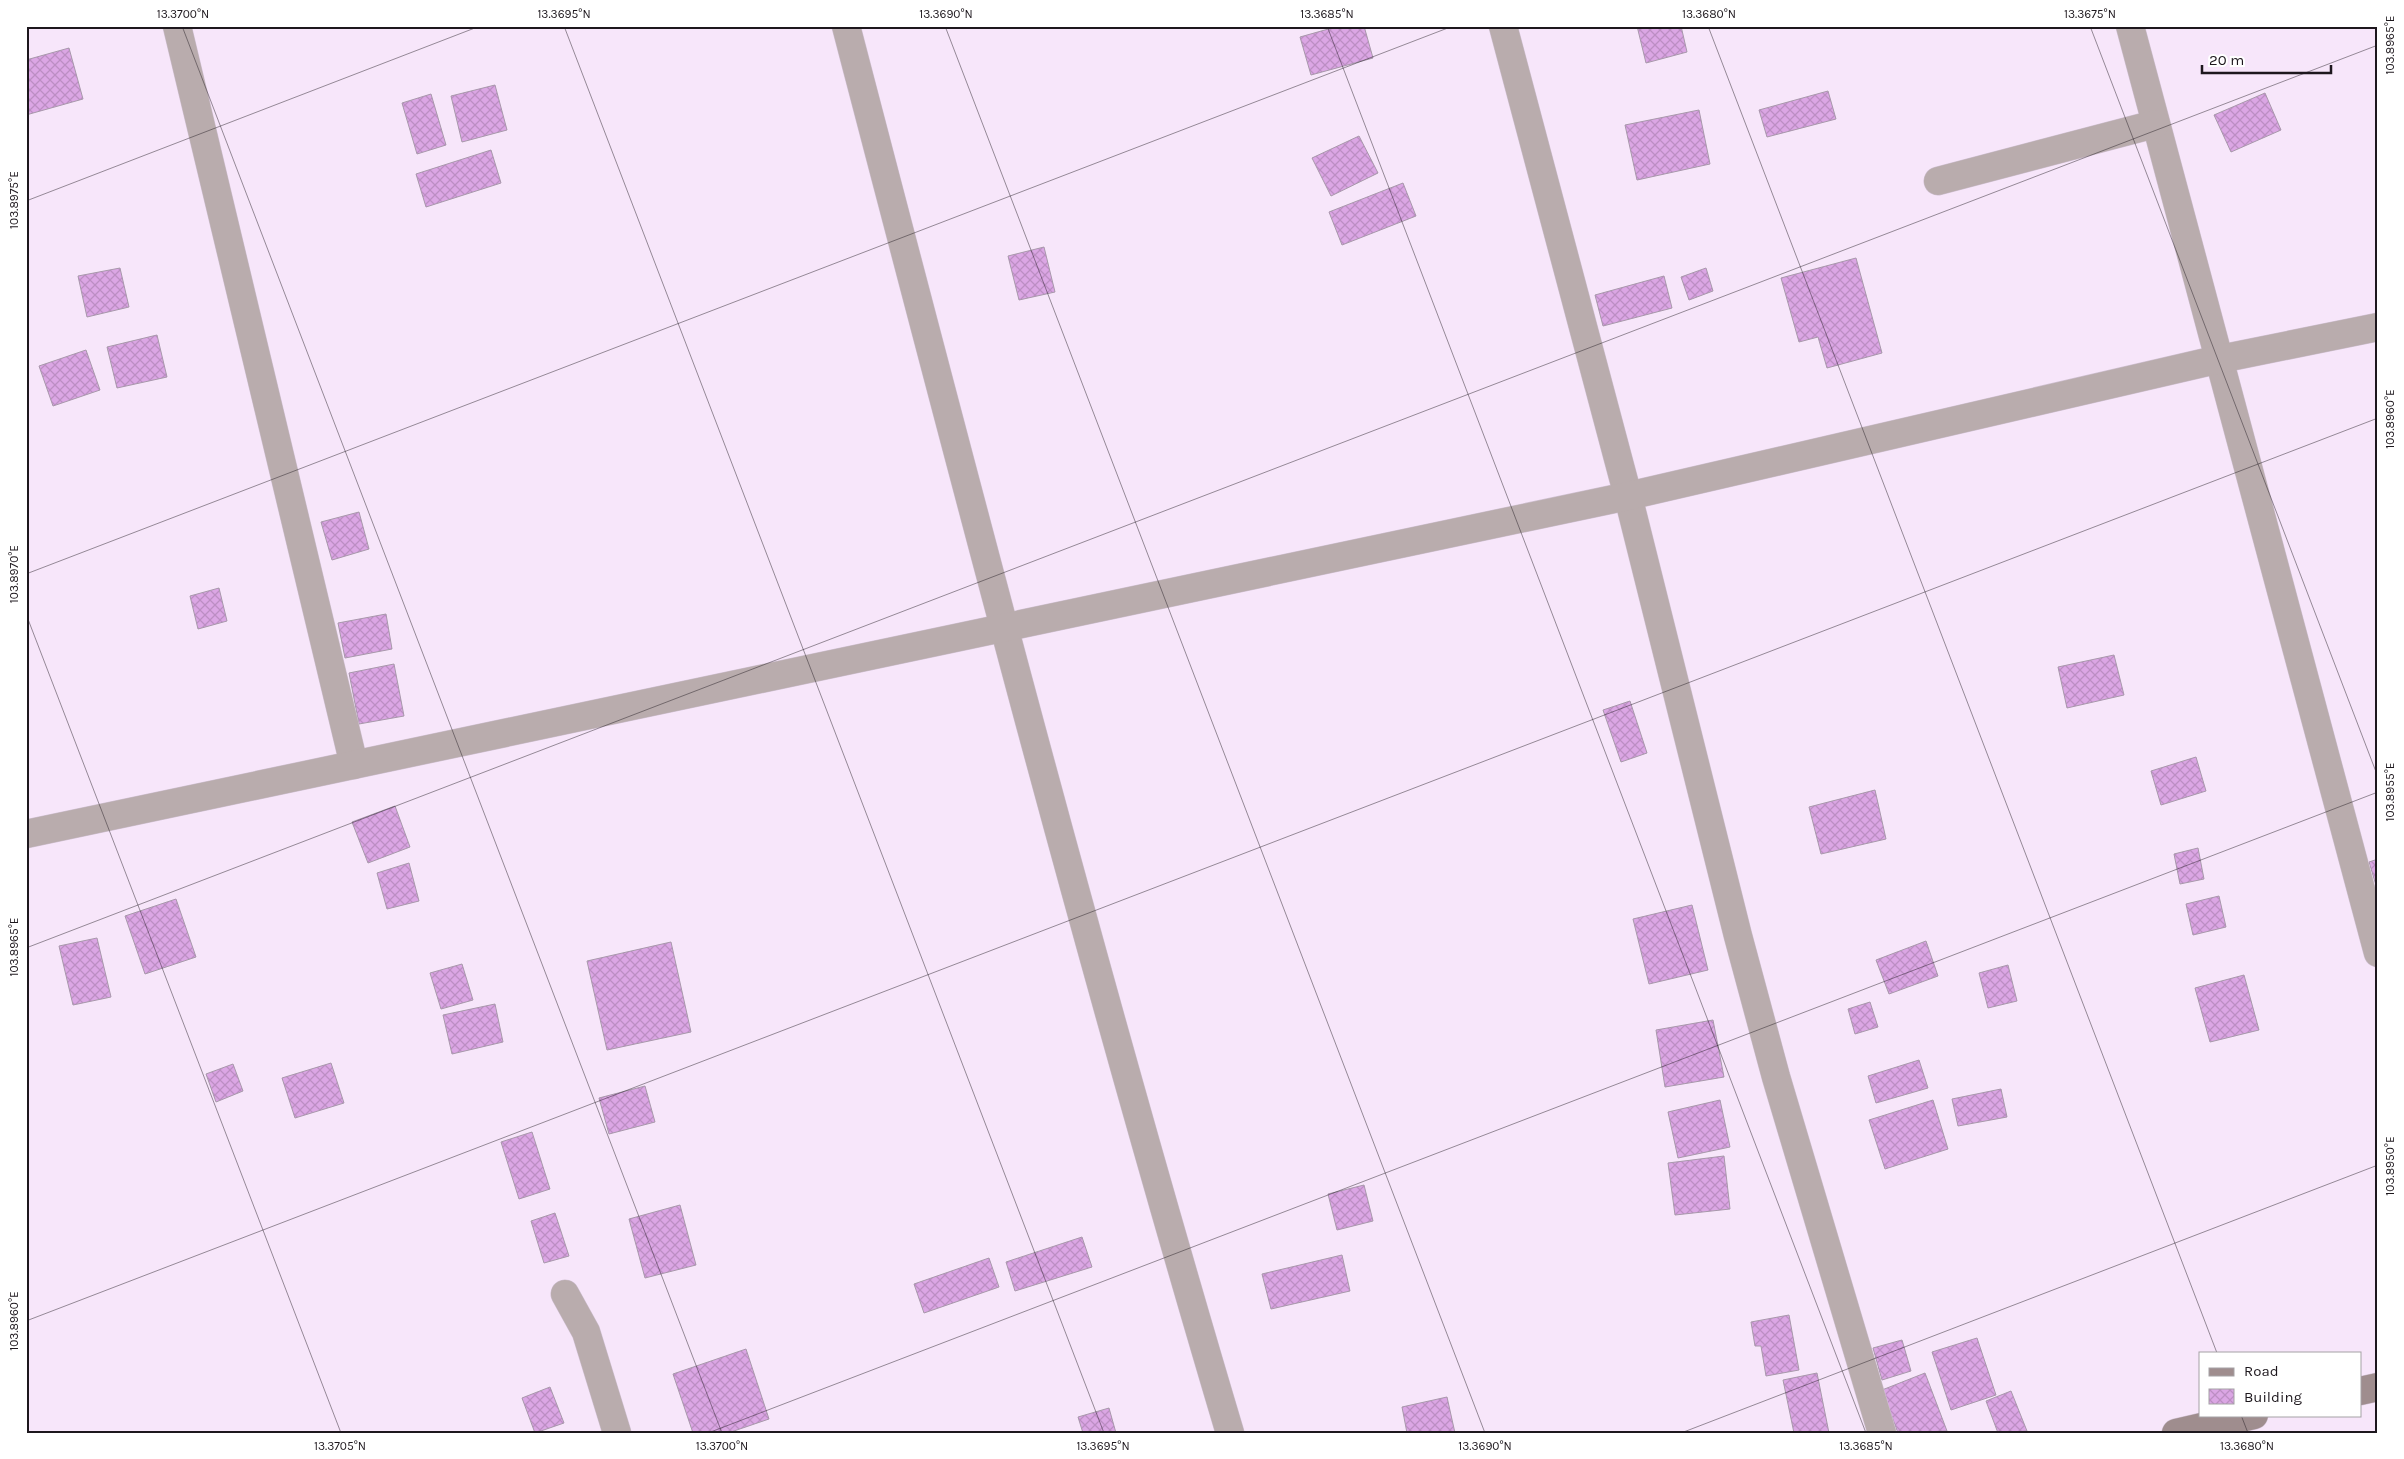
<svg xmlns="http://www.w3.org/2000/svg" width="2404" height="1459" font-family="Karla,sans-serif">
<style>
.building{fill:url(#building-cross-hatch);stroke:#a898ab}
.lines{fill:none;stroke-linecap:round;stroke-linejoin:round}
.street-casing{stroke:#d0c1d2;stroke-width:29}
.secondary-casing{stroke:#d0c1d2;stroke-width:29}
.street{stroke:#b9acad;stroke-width:28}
.secondary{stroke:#9f8d8e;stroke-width:28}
.ticks{fill:none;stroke:#1d171d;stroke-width:1;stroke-opacity:0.45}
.neatline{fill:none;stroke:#1d171d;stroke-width:2}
.ticks-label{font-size:12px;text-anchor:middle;fill:#1d171d}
</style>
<defs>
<pattern id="building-cross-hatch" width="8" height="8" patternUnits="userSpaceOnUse" patternTransform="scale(1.25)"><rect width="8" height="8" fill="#dba6e4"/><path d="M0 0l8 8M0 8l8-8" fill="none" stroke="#bc8ec3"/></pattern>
</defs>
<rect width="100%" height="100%" fill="#f7e6fa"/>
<g class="building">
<polygon points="1339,26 1364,26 1373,58 1311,75 1300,37"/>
<polygon points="1637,26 1681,26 1687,52 1646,63"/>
<polygon points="69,48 83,99 26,115 26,60"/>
<polygon points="495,85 507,130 462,142 451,96"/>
<polygon points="1828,91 1836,119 1767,137 1759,110"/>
<polygon points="2265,93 2281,130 2231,152 2214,115"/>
<polygon points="431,94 446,145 417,154 402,103"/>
<polygon points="1699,110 1710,164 1637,180 1625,125"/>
<polygon points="1359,136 1378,173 1331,196 1312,158"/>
<polygon points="491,150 501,183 426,207 416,174"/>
<polygon points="1403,183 1416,216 1342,245 1329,212"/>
<polygon points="1044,247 1055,292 1019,300 1008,256"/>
<polygon points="1856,258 1882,353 1827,368 1818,337 1799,342 1781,278"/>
<polygon points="120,268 129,307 87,317 78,276"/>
<polygon points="1706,268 1713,291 1689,300 1681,277"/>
<polygon points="1664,276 1672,308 1603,326 1595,295"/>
<polygon points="157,335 167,377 117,388 107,347"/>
<polygon points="86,350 100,390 53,406 39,366"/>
<polygon points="359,512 369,549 332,560 321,522"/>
<polygon points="219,588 227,621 198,629 190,596"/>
<polygon points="386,614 392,649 345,658 338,623"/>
<polygon points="2114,655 2124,695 2067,708 2058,667"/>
<polygon points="394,664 404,716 359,724 349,673"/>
<polygon points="1630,701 1647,753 1621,762 1603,710"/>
<polygon points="2196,757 2206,791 2161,805 2151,771"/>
<polygon points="1875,790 1886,839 1821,854 1809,807"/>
<polygon points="395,806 410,847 368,863 352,822"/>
<polygon points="2198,848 2204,879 2180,884 2174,854"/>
<polygon points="2378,859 2378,892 2369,862"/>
<polygon points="409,863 419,901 387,909 377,873"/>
<polygon points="2219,896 2226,927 2193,935 2186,904"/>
<polygon points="176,899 196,957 145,974 125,916"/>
<polygon points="1692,905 1708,970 1649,984 1633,919"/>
<polygon points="97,938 111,997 73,1005 59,946"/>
<polygon points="1926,941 1938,976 1889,994 1876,960"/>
<polygon points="671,942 691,1032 607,1050 587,961"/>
<polygon points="462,964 473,1000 441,1009 430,973"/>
<polygon points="2008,965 2017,1001 1988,1008 1979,973"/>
<polygon points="2244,975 2259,1030 2210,1042 2195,988"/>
<polygon points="1870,1002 1878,1027 1855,1034 1848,1009"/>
<polygon points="495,1004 503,1042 452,1054 443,1015"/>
<polygon points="1713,1020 1724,1077 1665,1087 1656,1030"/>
<polygon points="1919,1060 1928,1088 1876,1103 1868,1076"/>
<polygon points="331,1063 344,1103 295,1118 282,1078"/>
<polygon points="233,1064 243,1091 216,1102 206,1074"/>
<polygon points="645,1086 655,1122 609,1134 599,1098"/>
<polygon points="2001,1089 2007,1117 1958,1126 1952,1099"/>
<polygon points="1720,1100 1730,1147 1678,1158 1668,1112"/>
<polygon points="1933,1100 1948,1149 1885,1169 1869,1120"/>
<polygon points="532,1132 550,1189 519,1199 501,1142"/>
<polygon points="1724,1156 1730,1209 1675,1215 1668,1163"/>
<polygon points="1364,1185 1373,1221 1337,1230 1328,1194"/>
<polygon points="680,1205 696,1265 645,1278 629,1219"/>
<polygon points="555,1213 569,1256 544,1263 531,1221"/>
<polygon points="1082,1237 1092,1267 1015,1291 1006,1262"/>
<polygon points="1342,1255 1350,1291 1271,1309 1262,1274"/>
<polygon points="989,1258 999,1287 924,1313 914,1284"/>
<polygon points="1789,1315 1799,1370 1766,1376 1761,1346 1755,1346 1751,1322"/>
<polygon points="1977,1338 1996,1395 1951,1410 1932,1352"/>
<polygon points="1902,1340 1911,1371 1882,1380 1873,1348"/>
<polygon points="746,1349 769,1419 728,1433 693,1433 673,1374"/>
<polygon points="1817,1373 1829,1433 1794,1433 1783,1380"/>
<polygon points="1925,1373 1947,1431 1898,1433 1882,1390"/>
<polygon points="550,1387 564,1423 535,1433 522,1398"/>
<polygon points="2011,1391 2027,1431 1998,1433 1986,1401"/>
<polygon points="1447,1397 1455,1433 1407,1433 1402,1407"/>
<polygon points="1109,1408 1116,1433 1083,1433 1078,1417"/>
</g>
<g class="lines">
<defs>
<g id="street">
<polyline points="177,26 354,765"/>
<path d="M846 26C969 497 1091 967 1230 1433"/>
<polyline points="1503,26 1628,496 1738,936 1776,1077 1882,1433"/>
<polyline points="2130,26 2378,953"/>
<polyline points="1938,181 2155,124"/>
<polyline points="26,834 1628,496 2220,359 2378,327"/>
<polyline points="565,1294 586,1332 617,1433"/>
</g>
<g id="secondary">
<polyline points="2360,1391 2378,1387"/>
<polyline points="2176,1433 2254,1415"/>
</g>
</defs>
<use href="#street" class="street-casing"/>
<use href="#secondary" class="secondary-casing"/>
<use href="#street" class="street"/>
<use href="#secondary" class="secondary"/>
</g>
<path class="ticks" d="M182 26 722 1433M564 26 1104 1433M945 26 1485 1433M1327 26 1866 1433M1708 26 2217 1353M2090 26 2378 777M26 201 480 26M26 574 1453 26M26 614 341 1433M26 948 2378 45M26 1321 2378 418M2241 1415 2248 1433M708 1433 2378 792M1681 1433 2378 1165"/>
<rect width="2404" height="1459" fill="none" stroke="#ffffff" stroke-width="55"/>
<rect x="2199" y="1352" width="162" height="65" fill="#ffffff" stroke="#a5a2a5"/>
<rect x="2209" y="1368" width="25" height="8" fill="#9f8d8e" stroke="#a5a2a5"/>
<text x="2244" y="1376" font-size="15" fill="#1d171d">Road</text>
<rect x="2209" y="1389" width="25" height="15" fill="url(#building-cross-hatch)" stroke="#a5a2a5"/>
<text x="2244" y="1402" font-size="15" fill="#1d171d">Building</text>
<path d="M2202 65v8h129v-8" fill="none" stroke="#1d171d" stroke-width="2.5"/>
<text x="2209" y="65" font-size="15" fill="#1d171d" stroke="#ffffff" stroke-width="4" paint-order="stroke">20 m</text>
<rect x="28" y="28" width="2348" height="1404" class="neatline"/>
<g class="ticks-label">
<text x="183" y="18">13.3700°N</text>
<text x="564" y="18">13.3695°N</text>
<text x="946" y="18">13.3690°N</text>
<text x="1327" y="18">13.3685°N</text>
<text x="1709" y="18">13.3680°N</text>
<text x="2090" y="18">13.3675°N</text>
<text transform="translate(2390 45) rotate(-90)" y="4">103.8965°E</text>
<text transform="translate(14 200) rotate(-90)" y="4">103.8975°E</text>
<text transform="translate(2390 419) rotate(-90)" y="4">103.8960°E</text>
<text transform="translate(14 574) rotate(-90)" y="4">103.8970°E</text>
<text transform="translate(2390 792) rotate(-90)" y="4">103.8955°E</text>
<text transform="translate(14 947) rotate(-90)" y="4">103.8965°E</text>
<text transform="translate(2390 1166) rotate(-90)" y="4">103.8950°E</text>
<text transform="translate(14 1321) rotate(-90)" y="4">103.8960°E</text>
<text x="340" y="1450">13.3705°N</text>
<text x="722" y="1450">13.3700°N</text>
<text x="1103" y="1450">13.3695°N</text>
<text x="1485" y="1450">13.3690°N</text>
<text x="1866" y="1450">13.3685°N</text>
<text x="2247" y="1450">13.3680°N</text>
</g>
</svg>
